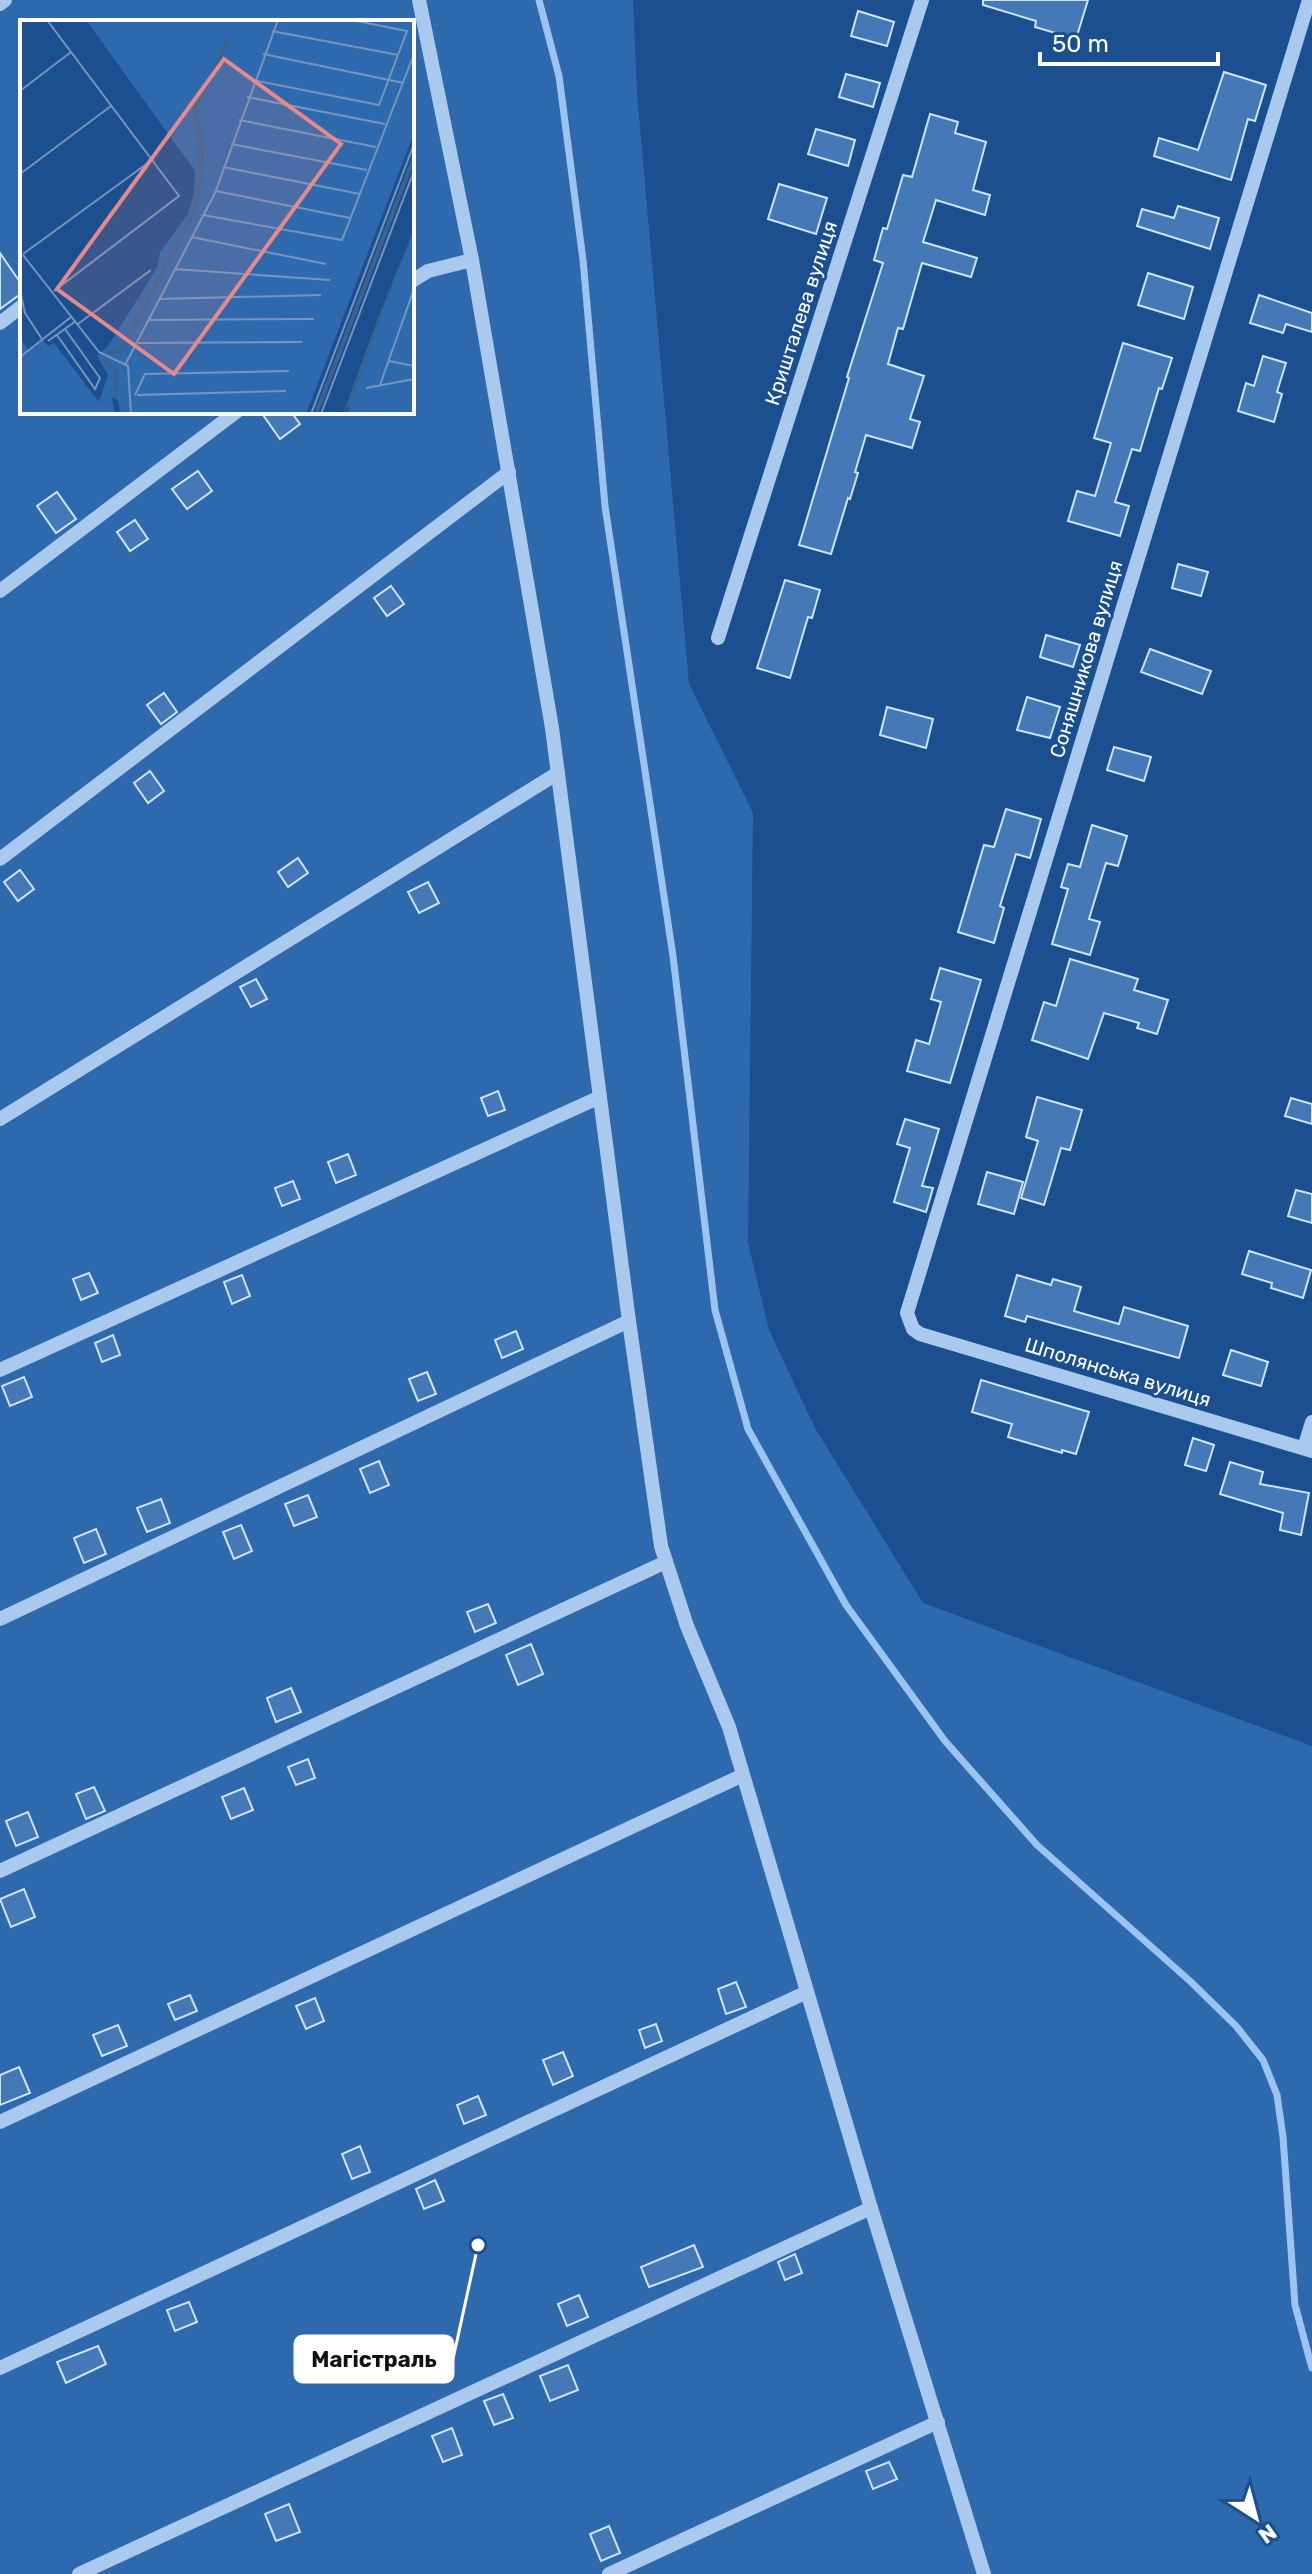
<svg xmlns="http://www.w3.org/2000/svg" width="1312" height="2574" font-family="Rubik,sans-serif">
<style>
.green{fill:#2e69ad;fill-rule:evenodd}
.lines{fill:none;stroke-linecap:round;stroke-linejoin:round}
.stream{stroke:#9cc4f0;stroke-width:7}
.building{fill:#4478b7;stroke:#cfe3fa;stroke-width:2}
.minor{stroke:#a9c9ee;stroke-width:14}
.labels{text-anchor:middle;stroke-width:6;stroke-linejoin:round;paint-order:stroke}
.street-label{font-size:20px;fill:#fff;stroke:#1b4f8f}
.inset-river{fill:none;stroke:#3c6290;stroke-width:4}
.inset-road{fill:none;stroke:#7695bc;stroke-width:2}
.view{fill:#e88989;fill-opacity:0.15;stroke:#e88989;stroke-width:4}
.inset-edge{fill:none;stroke:#fff;stroke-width:4}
.leader{fill:none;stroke:#fff;stroke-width:3}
.callout-dot{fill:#fff;stroke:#1b4f8f;stroke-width:3}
.callout{fill:#fff;stroke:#fff;stroke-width:3}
.callout-label{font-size:22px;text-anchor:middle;font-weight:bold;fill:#111}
</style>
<rect width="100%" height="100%" fill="#1b4f8f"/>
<path class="green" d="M0 0H633L637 93 689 684 753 813 748 1243 769 1330 815 1428 923 1603 1312 1746V2574H0ZM22 22H412V412H22Z"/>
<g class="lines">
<polyline class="stream" points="539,0 559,76 583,260 605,506 673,956 715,1310 748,1429 846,1605 945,1741 1037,1845 1191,1982 1236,2026 1263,2060 1277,2095 1283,2137 1295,2305 1312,2368"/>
</g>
<g class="building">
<polygon points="983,0 1088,0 1076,39 1035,27 1036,21 983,5"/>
<polygon points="858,11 894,22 887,46 851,36"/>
<polygon points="1224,72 1266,85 1255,121 1248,119 1231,180 1154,156 1159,138 1198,150"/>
<polygon points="846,74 880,83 873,107 839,97"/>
<polygon points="930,114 958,122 955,133 986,142 973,190 990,195 985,215 936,200 923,242 977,258 971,277 922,263 903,329 898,328 888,364 924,376 910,419 920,422 912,448 866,435 855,472 858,473 850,499 848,498 831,554 799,545 849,378 847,377 883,263 874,260 883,228 887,229 903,175 912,177"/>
<polygon points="816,129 855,140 848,166 808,154"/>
<polygon points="779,184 827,198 816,234 768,219"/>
<polygon points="1178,206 1219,218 1210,249 1137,226 1142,209 1174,218"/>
<polygon points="0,253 22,285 22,293 0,309"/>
<polygon points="1148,273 1193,287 1184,319 1138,305"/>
<polygon points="1259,295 1312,313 1312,332 1286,324 1283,333 1250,323"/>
<polygon points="1123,343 1172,358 1162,389 1159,388 1140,451 1132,449 1115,502 1129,506 1120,536 1068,521 1077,491 1095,496 1111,443 1094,438"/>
<polygon points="1263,356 1286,363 1277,392 1282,394 1274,422 1238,411 1246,383 1254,386"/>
<polygon points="261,412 291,412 300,424 280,439"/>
<polygon points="198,471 212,491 187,509 172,489"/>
<polygon points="57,492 76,519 56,533 37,506"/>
<polygon points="135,520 148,539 130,551 117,532"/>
<polygon points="1178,564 1208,572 1201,596 1172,588"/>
<polygon points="785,580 820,590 812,618 808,617 790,678 757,668"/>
<polygon points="391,586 404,604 387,616 374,598"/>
<polygon points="1046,635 1080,645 1073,667 1040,657"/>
<polygon points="1150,649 1211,671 1202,694 1141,672"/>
<polygon points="164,693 177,712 161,724 147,705"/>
<polygon points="1027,697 1060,707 1050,738 1017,730"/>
<polygon points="887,707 933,719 926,748 880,735"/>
<polygon points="1114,747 1151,757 1144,781 1107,770"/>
<polygon points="150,771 164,791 148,803 134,783"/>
<polygon points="1006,809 1041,819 1030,858 1016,854 1000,906 1004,908 994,943 958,932 984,845 994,847"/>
<polygon points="1092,825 1127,836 1118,866 1106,863 1089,919 1100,922 1090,955 1052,944 1068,889 1061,887 1068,864 1080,867"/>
<polygon points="298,858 308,873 288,887 278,872"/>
<polygon points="20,870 34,889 18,901 4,882"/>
<polygon points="428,882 439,903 419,913 408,892"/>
<polygon points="1070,959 1138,979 1134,990 1168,1000 1157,1034 1137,1028 1139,1023 1104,1013 1088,1059 1032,1040 1044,1002 1056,1006"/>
<polygon points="940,968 981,980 950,1083 907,1071 916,1040 929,1044 941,1002 931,999"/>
<polygon points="256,979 267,999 251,1007 240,987"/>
<polygon points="498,1091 505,1110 488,1116 481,1098"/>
<polygon points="1037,1097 1082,1110 1070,1150 1061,1148 1044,1205 1021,1198 1038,1141 1026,1137"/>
<polygon points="1291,1098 1312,1104 1312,1124 1285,1116"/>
<polygon points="905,1119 939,1129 922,1186 933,1188 926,1212 894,1202 910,1148 897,1144"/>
<polygon points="348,1154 356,1175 336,1183 328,1162"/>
<polygon points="987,1172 1023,1182 1014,1214 978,1204"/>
<polygon points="293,1181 300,1199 282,1206 275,1188"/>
<polygon points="1296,1190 1312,1194 1312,1223 1288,1216"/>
<polygon points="1249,1251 1311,1270 1303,1298 1271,1288 1272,1283 1242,1274"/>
<polygon points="89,1273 98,1293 81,1300 73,1279"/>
<polygon points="242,1275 250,1296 232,1304 224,1282"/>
<polygon points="1017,1275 1051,1285 1053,1279 1081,1287 1074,1311 1119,1324 1124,1307 1188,1326 1179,1358 1027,1316 1025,1322 1005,1316"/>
<polygon points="516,1331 523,1349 502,1358 495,1340"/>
<polygon points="113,1335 120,1355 102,1362 95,1343"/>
<polygon points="1231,1350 1268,1362 1261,1386 1223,1375"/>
<polygon points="427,1372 436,1394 418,1401 409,1379"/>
<polygon points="24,1377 32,1397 10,1406 2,1386"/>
<polygon points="981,1380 1089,1412 1076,1454 1062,1450 1062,1453 1008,1437 1012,1424 972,1412"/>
<polygon points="1193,1438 1214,1445 1206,1471 1185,1465"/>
<polygon points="379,1461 389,1485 370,1493 360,1469"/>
<polygon points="1230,1462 1263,1472 1260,1484 1309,1493 1301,1535 1280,1530 1283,1513 1220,1494"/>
<polygon points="308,1495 317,1517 294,1526 285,1504"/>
<polygon points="161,1499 170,1523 147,1532 137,1508"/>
<polygon points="241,1525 252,1551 234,1559 223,1532"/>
<polygon points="96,1529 106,1554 84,1563 74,1538"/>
<polygon points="488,1604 496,1623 475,1632 467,1612"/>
<polygon points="531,1644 543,1674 518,1685 506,1655"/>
<polygon points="291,1688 301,1712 276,1722 267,1698"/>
<polygon points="308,1759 315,1778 296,1785 288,1767"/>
<polygon points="94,1787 105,1811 86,1819 76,1794"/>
<polygon points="244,1788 253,1810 231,1819 222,1797"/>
<polygon points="28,1812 38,1837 16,1846 6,1821"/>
<polygon points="24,1889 35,1917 11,1927 0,1899"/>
<polygon points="736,1982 746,2007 726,2014 718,1989"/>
<polygon points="190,1995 197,2011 175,2020 168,2004"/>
<polygon points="315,1998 324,2021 306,2029 296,2006"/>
<polygon points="656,2024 662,2041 645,2048 639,2030"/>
<polygon points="118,2025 127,2046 102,2056 93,2035"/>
<polygon points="563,2052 573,2076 553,2085 543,2060"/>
<polygon points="19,2067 30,2093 0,2105 0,2075"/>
<polygon points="478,2096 486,2115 464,2124 457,2105"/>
<polygon points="360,2146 370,2172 352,2179 342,2154"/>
<polygon points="435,2180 444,2201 424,2209 416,2189"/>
<polygon points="694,2245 703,2267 649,2287 641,2267"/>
<polygon points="795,2254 802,2273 785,2280 778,2262"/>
<polygon points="579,2295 588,2317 567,2326 558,2304"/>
<polygon points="189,2302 197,2322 175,2331 167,2310"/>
<polygon points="98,2346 106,2364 66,2383 57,2362"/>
<polygon points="568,2365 578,2390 550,2401 540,2376"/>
<polygon points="503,2394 513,2418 494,2425 484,2401"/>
<polygon points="452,2428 462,2455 443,2462 432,2436"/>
<polygon points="889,2462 897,2479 873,2489 866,2471"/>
<polygon points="289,2504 300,2532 276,2541 265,2514"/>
<polygon points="609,2526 620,2553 601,2561 590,2534"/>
</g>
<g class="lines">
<g class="minor">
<polyline points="419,0 472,260 552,728 629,1321 661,1546 687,1626 729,1727 871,2208 984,2574"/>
<polyline points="1309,0 907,1313 913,1329 920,1334 1312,1451"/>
<polyline points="0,4 5,0"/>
<polyline points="412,281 428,271 472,260"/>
<polyline points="0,323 22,306"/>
<polyline points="0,591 236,412"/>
<polyline points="718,638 922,0"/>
<polyline points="0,859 509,472"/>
<polyline points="0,1119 558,773"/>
<polyline points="0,1370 600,1097"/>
<polyline points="1304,1448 1312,1422"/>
<polyline points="0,1619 629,1321"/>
<polyline points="0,1871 666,1562"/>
<polyline points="0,2122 741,1776"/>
<polyline points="0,2368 807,1992"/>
<polyline points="79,2574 871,2208"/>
<polyline points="609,2574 938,2422"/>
</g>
</g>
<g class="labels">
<g class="street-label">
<text transform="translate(801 313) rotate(-72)" y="7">Кришталева вулиця</text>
<text transform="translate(1086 659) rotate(-73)" y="7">Соняшникова вулиця</text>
<text transform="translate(1118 1372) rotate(17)" y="7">Шполянська вулиця</text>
</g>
</g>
<g transform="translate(20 20)">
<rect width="394" height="394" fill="#1b4f8f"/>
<path d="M66 0H394V113L286 394H101L97 379 92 378 95 394H0V318L9 331 22 319 28 326 34 323 79 382 88 355 77 336 88 326 137 248 140 232 168 194 174 173 175 151ZM394 209V394H327L356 307Z" fill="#2e69ad"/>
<path d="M385 230 331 383 323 394 355 306Z" fill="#3c6290"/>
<path class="inset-river" d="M87 333 101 331 175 191 182 137 175 88 209 18M81 339 96 351 95 377M296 394 394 137"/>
<path class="inset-road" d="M27 0 159 176 34 271M252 11 378 35M243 34 384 63M233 60 359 85 387 11 331 0M0 71 51 32M227 77 365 104M219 100 356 127M211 124 347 150M203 147 340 174M0 154 91 86M196 171 330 198M183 195 322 220 394 34M172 217 306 244M3 234 132 140M3 235 79 332 108 346 111 394M154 249 310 260M0 271 5 293 22 319M139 279 301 275M129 300 294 299M58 304 131 250M37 315 75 369 80 358 45 309M28 321 56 301M118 323 282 322M0 337 51 297M369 341 394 346M105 345 195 173 258 0M360 365 394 269M346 368 394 359M115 375 125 354 269 351M117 375 266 371M291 394 394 124M301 394 394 151"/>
<path class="view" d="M204 39 321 124 154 354 37 269Z"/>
<rect width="394" height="394" class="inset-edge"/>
</g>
<path class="leader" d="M478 2245L453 2359"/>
<circle class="callout-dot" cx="478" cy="2245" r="8"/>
<rect class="callout" x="295" y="2336" width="158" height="46" rx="8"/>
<g class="callout-label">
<text x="374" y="2367">Магістраль</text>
</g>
<g transform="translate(1256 2518) rotate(144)" stroke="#1b4f8f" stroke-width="6" paint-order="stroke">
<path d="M0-6L14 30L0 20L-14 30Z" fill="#ffffff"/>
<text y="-12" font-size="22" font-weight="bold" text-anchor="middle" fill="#ffffff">N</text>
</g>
<path d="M1040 52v12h178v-12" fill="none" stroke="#ffffff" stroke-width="4"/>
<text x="1052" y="52" font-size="24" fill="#ffffff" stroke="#1b4f8f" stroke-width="6" paint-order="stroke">50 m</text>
</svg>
